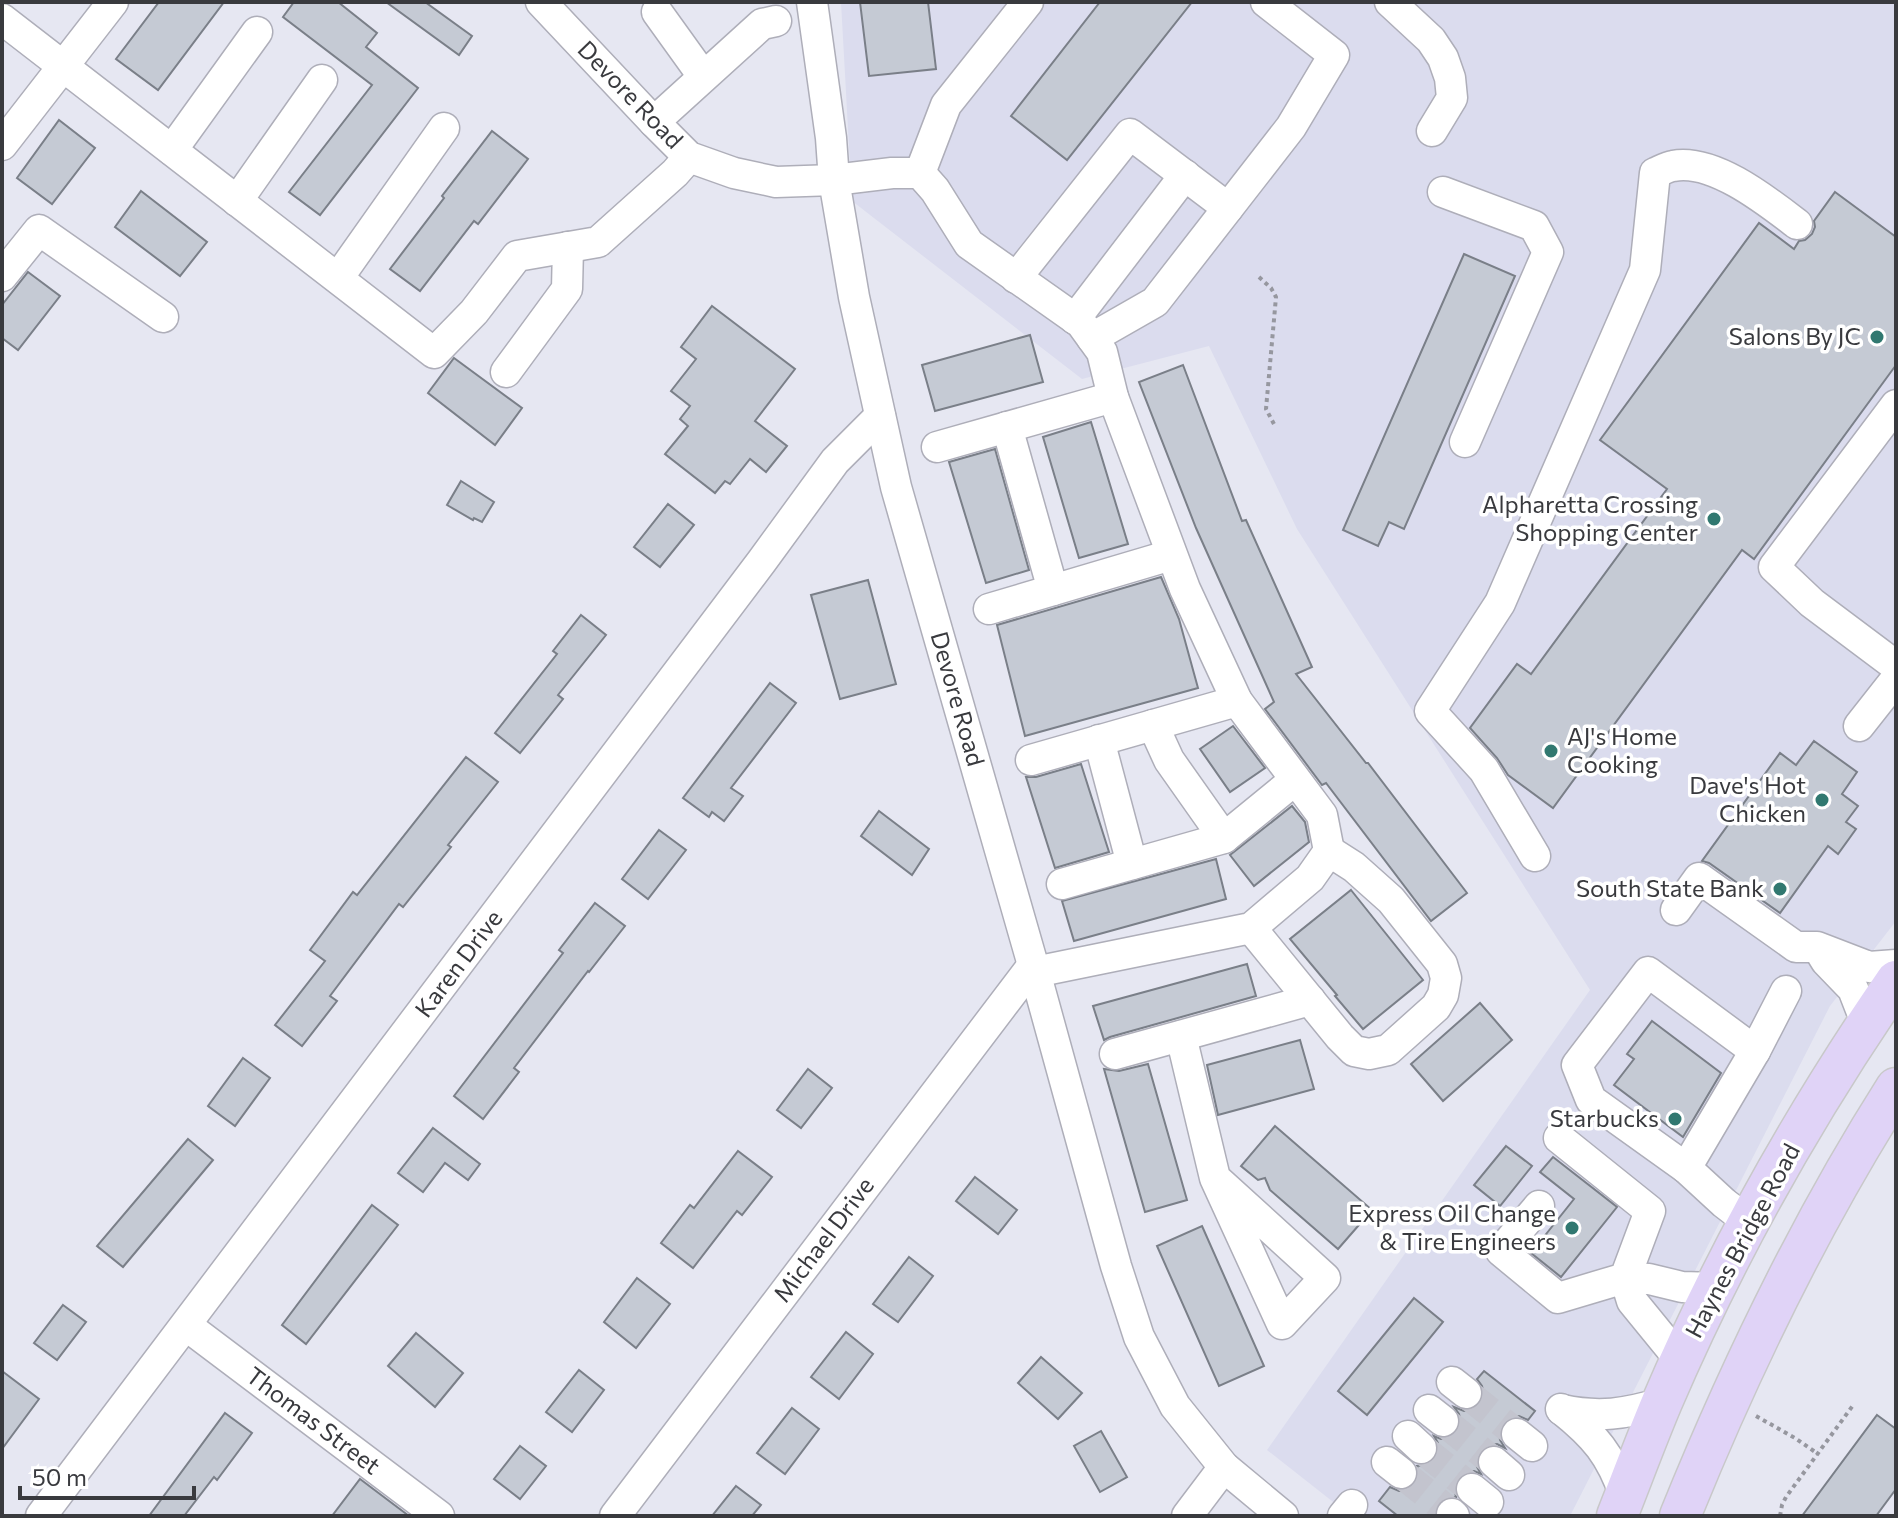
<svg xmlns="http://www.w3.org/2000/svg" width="1898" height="1518" font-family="Commissioner,sans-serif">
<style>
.built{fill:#dbdcee}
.building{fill:#c5cad4;stroke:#7a7f88;stroke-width:2}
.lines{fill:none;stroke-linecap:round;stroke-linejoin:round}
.minor-tunnel{stroke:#c3c4ce;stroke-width:30;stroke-dasharray:30 15;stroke-linecap:butt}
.minor-casing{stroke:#aeaeb9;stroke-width:33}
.major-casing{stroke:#c8c8c9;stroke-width:43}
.path{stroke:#96979f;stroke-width:4;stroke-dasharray:4 4;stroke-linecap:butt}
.minor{stroke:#fff;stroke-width:30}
.major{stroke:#e0d3f7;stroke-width:40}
.poi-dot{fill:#317870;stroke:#fff;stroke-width:3}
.labels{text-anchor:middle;stroke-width:7;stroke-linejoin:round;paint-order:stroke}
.street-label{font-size:24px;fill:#393a3e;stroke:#fff}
.poi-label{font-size:24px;fill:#393a3e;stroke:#fff;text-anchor:end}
</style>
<rect width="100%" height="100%" fill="#e6e7f2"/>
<polygon class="built" points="841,2 1896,2 1896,921 1830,1006 1570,1516 1351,1516 1267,1450 1590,990 1297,529 1209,346 1082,379 852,201"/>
<g class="building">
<polygon points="159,2 224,2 158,90 116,59"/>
<polygon points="294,2 338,2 377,33 366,47 418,88 320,215 289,192 372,85 283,17"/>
<polygon points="386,2 425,2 472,36 459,55"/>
<polygon points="860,2 928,2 936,69 869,76"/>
<polygon points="1100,2 1192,2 1067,160 1011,116"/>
<polygon points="59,120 95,148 52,204 17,178"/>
<polygon points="492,131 528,159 478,224 474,221 420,291 390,269 444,198 442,196"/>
<polygon points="141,191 207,242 180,276 115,227"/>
<polygon points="1835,192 1896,237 1896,365 1754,559 1742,550 1553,808 1508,775 1497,758 1470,728 1517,664 1531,674 1667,489 1600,440 1759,223 1794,249 1799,241 1805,240 1812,234 1815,227 1814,221"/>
<polygon points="1464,254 1515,276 1404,529 1389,522 1378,546 1343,530"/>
<polygon points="28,272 60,296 18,350 2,338 2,305"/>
<polygon points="712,306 795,369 755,421 787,446 766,472 750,459 730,484 725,481 715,493 665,454 688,426 680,419 690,406 671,391 696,359 681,347"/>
<polygon points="1030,335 1043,382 935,411 922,365"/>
<polygon points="454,358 522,408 495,445 428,393"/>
<polygon points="1183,365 1242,521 1246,520 1312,667 1296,674 1366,763 1368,763 1467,893 1431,921 1326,783 1322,785 1265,709 1274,702 1196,528 1139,382"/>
<polygon points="1091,422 1128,544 1079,558 1043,437"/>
<polygon points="995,449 1029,570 986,583 949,462"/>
<polygon points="461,481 494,502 482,522 474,518 473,520 447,505"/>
<polygon points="668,504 694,525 660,567 634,547"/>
<polygon points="1161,577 1179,619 1198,688 1025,736 997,625"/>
<polygon points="868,580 896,684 840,699 811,595"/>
<polygon points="581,615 606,635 558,695 563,699 520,753 495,733 557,654 553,651"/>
<polygon points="770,683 796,703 731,788 743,796 724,821 712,812 709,817 683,798"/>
<polygon points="1233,726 1265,768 1230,792 1200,749"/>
<polygon points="1814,741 1857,772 1842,794 1858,806 1846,822 1856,829 1838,854 1828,846 1780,913 1709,863 1702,861 1780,753 1796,765"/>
<polygon points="466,757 498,782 448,845 451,847 403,907 399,904 330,996 337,1001 302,1046 275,1025 325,961 310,950 353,892 357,895"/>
<polygon points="1081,764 1109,852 1055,868 1026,777 1036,777"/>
<polygon points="1292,806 1305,822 1309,842 1254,886 1230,855"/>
<polygon points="879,811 929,849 912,875 861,836"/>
<polygon points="659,830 686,850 648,899 622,879"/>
<polygon points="1216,859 1226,899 1074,941 1062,901"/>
<polygon points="1351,890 1423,980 1363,1029 1335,996 1337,995 1290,939"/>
<polygon points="595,903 625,926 589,972 588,971 514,1068 519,1072 483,1119 454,1096 563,953 559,950"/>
<polygon points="1247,964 1256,996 1110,1037 1104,1040 1093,1006"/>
<polygon points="1480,1003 1512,1040 1443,1101 1411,1064"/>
<polygon points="1652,1021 1721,1073 1683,1137 1614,1085 1634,1059 1627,1054"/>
<polygon points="1300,1040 1314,1089 1218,1115 1207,1065"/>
<polygon points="243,1058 270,1078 235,1126 208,1106"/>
<polygon points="1148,1064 1187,1200 1145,1212 1104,1069 1119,1071"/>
<polygon points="808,1069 832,1088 801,1128 777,1110"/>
<polygon points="1275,1126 1372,1210 1338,1249 1270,1190 1265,1178 1258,1180 1241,1166"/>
<polygon points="433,1128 480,1164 468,1180 445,1163 423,1192 398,1173"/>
<polygon points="188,1139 213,1160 123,1267 97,1246"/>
<polygon points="1506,1146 1532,1166 1500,1206 1474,1185"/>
<polygon points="738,1151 772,1177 742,1215 737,1211 693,1268 661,1243 690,1205 694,1208"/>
<polygon points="1553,1157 1617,1207 1561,1277 1531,1253 1574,1199 1540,1172"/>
<polygon points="975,1177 1017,1210 998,1234 956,1201"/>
<polygon points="372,1205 398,1225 306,1344 282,1325"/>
<polygon points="1202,1226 1264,1366 1219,1386 1157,1246"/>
<polygon points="909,1257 933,1276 898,1322 873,1304"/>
<polygon points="637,1278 670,1304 636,1348 604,1322"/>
<polygon points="1414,1298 1443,1322 1367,1415 1338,1391"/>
<polygon points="63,1305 86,1322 57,1360 34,1343"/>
<polygon points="846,1332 873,1354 839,1399 811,1377"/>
<polygon points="416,1333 463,1373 435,1407 388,1366"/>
<polygon points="1041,1357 1082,1393 1058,1419 1018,1383"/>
<polygon points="579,1370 604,1390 572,1432 546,1412"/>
<polygon points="2,1371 39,1399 2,1449"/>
<polygon points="1484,1371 1535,1411 1528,1420 1519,1416 1511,1417 1504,1422 1499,1432 1500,1440 1505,1448 1497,1444 1489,1445 1481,1450 1476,1459 1477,1467 1481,1474 1474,1471 1466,1472 1459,1477 1454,1487 1456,1497 1447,1497 1440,1501 1435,1509 1435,1516 1398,1516 1379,1501 1390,1487 1399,1491 1407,1490 1415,1485 1419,1475 1417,1466 1427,1465 1434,1461 1438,1453 1438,1443 1434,1436 1441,1439 1449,1438 1457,1433 1461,1423 1459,1414 1454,1407 1464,1411 1472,1410 1480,1405 1484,1395 1482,1386 1477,1379"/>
<polygon points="792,1408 819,1429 785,1474 757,1453"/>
<polygon points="225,1413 252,1433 217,1480 214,1477 184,1516 149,1516"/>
<polygon points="1877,1415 1896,1429 1896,1489 1876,1516 1802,1516"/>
<polygon points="1101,1431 1127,1477 1100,1492 1074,1446"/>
<polygon points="520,1446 546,1466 520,1499 494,1479"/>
<polygon points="360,1479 409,1516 332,1516"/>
<polygon points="736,1486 761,1505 752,1516 712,1516"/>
</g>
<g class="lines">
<g class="minor-tunnel">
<polyline points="1466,1393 1517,1434"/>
<polyline points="1443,1421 1494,1462"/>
<polyline points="1421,1448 1472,1489"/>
<polyline points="1401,1473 1452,1514"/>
</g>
<defs>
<g id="minor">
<polyline points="541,2 654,122 689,157 734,173 776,182 834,180 854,297 896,487 1035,972 1116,1266 1139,1337 1175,1406 1224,1467 1283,1516"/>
<polyline points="812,2 831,138 834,180 892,173 920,173 935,190 969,244 1081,323 1102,352 1113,397 1185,589 1237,701 1322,815 1329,851 1310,878 1251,928 1035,972"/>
<polyline points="1390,2 1431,40 1443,58 1450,78 1452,98 1432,131"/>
<polyline points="657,12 703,76"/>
<polyline points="2,19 434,353 474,312 517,256 598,242 675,173 689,157"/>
<polyline points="654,122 762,24 776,21"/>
<polyline points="2,145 113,2"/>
<polyline points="172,150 257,32"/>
<polyline points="920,173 946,105 1028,2"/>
<polyline points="1443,192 1534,226 1548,252 1465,442"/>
<polyline points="237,201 322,80"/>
<polyline points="2,276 39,230 163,317"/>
<polyline points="338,278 444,128"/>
<polyline points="1016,278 1130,134 1228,208"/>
<polyline points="1075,319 1185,175"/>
<polyline points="1092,338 1155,302 1291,127 1334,55 1266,2"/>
<polyline points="506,372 567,289 568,247"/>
<polyline points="1896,405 1774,567 1812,603 1896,666"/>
<polyline points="1007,427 1053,590"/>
<polyline points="937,447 1113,397"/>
<polyline points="989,609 1171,555"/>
<polyline points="1153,725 1169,760 1224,838"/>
<polyline points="1859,726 1896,679"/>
<polyline points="1099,740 1132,864"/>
<polyline points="1031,760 1237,701"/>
<path d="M1535 856 1484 770 1430 711 1500 603 1645 270 1655 173C1660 171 1667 167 1673 166 1713 158 1767 201 1797 224"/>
<polyline points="1062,884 1224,838 1295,780"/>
<polyline points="1676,910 1699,878 1796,947 1817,947 1869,967 1896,965"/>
<polyline points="1251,928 1340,1037 1354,1051 1369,1054 1388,1050 1436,1007 1443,995 1446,978 1442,964 1391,900 1354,867 1329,851"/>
<polyline points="1818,948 1826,961 1853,989 1867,1025"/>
<polyline points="1181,1036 1215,1178 1325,1278 1282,1324 1215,1178"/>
<polyline points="1115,1054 1310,1000"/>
<polyline points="1686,1168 1591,1100 1577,1065 1648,972 1755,1051"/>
<polyline points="1539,1206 1501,1251 1558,1298 1625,1278 1650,1211 1559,1138"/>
<polyline points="1750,1223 1724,1203 1686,1168 1755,1051 1786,991"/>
<polyline points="187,1326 439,1516"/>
<polyline points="1681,1361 1632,1301 1625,1278 1649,1279 1682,1287 1716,1288"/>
<polyline points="1452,1382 1466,1393"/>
<path d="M1561 1409C1595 1436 1611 1455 1625 1496"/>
<polyline points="1429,1410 1443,1421"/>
<path d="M1562 1410C1599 1418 1625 1414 1662 1403"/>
<polyline points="1517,1434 1532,1446"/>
<polyline points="1408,1436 1421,1448"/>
<polyline points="1387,1462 1401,1473"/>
<polyline points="1494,1462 1509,1475"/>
<polyline points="1472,1489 1488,1502"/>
<polyline points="1452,1514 1454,1516"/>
<polyline points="41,1516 762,561 835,461 880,416"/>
<polyline points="615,1516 1033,965"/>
<polyline points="1187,1516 1224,1467"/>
<polyline points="1343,1516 1352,1505"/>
</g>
<g id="major">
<path d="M1617 1516C1632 1478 1646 1440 1662 1402 1725 1255 1805 1113 1896 981"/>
<path d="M1680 1516C1740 1368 1810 1223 1896 1088"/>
</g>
</defs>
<use href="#minor" class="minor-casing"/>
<use href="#major" class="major-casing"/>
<g class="path">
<polyline points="1259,277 1271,288 1276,297 1266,409 1275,426"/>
<polyline points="1756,1416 1795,1438 1818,1454"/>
<polyline points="1780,1516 1782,1505 1786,1497 1854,1404"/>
</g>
<use href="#minor" class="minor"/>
<use href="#major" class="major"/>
</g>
<g class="poi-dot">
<circle cx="1877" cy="337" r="8"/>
<circle cx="1714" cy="519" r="8"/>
<circle cx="1551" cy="751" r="8"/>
<circle cx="1822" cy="800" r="8"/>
<circle cx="1780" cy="889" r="8"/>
<circle cx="1675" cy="1119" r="8"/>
<circle cx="1572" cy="1228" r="8"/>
</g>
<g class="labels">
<g class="street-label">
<text transform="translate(630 95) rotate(46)" y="8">Devore Road</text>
<text transform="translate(957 699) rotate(74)" y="8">Devore Road</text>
<text transform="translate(459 964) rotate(-53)" y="8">Karen Drive</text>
<text transform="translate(824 1240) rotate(-53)" y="8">Michael Drive</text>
<text transform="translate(1743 1241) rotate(-62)" y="8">Haynes Bridge Road</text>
<text transform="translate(313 1421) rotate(37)" y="8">Thomas Street</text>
</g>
<g class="poi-label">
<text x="1861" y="345">Salons By JC</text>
<text x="1698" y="513">Alpharetta Crossing<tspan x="1698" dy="28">Shopping Center</tspan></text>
<text x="1567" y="745" text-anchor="start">AJ's Home<tspan x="1567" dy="28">Cooking</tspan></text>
<text x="1806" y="794">Dave's Hot<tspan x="1806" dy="28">Chicken</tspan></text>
<text x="1764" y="897">South State Bank</text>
<text x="1659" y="1127">Starbucks</text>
<text x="1556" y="1222">Express Oil Change<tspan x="1556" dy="28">&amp; Tire Engineers</tspan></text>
</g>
</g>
<rect width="1898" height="1518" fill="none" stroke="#393a3e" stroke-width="8"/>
<path d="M20 1486v12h174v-12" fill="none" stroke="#393a3e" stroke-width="4"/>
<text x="32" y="1486" font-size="24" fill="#393a3e" stroke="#ffffff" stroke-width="6" paint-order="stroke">50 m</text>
</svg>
